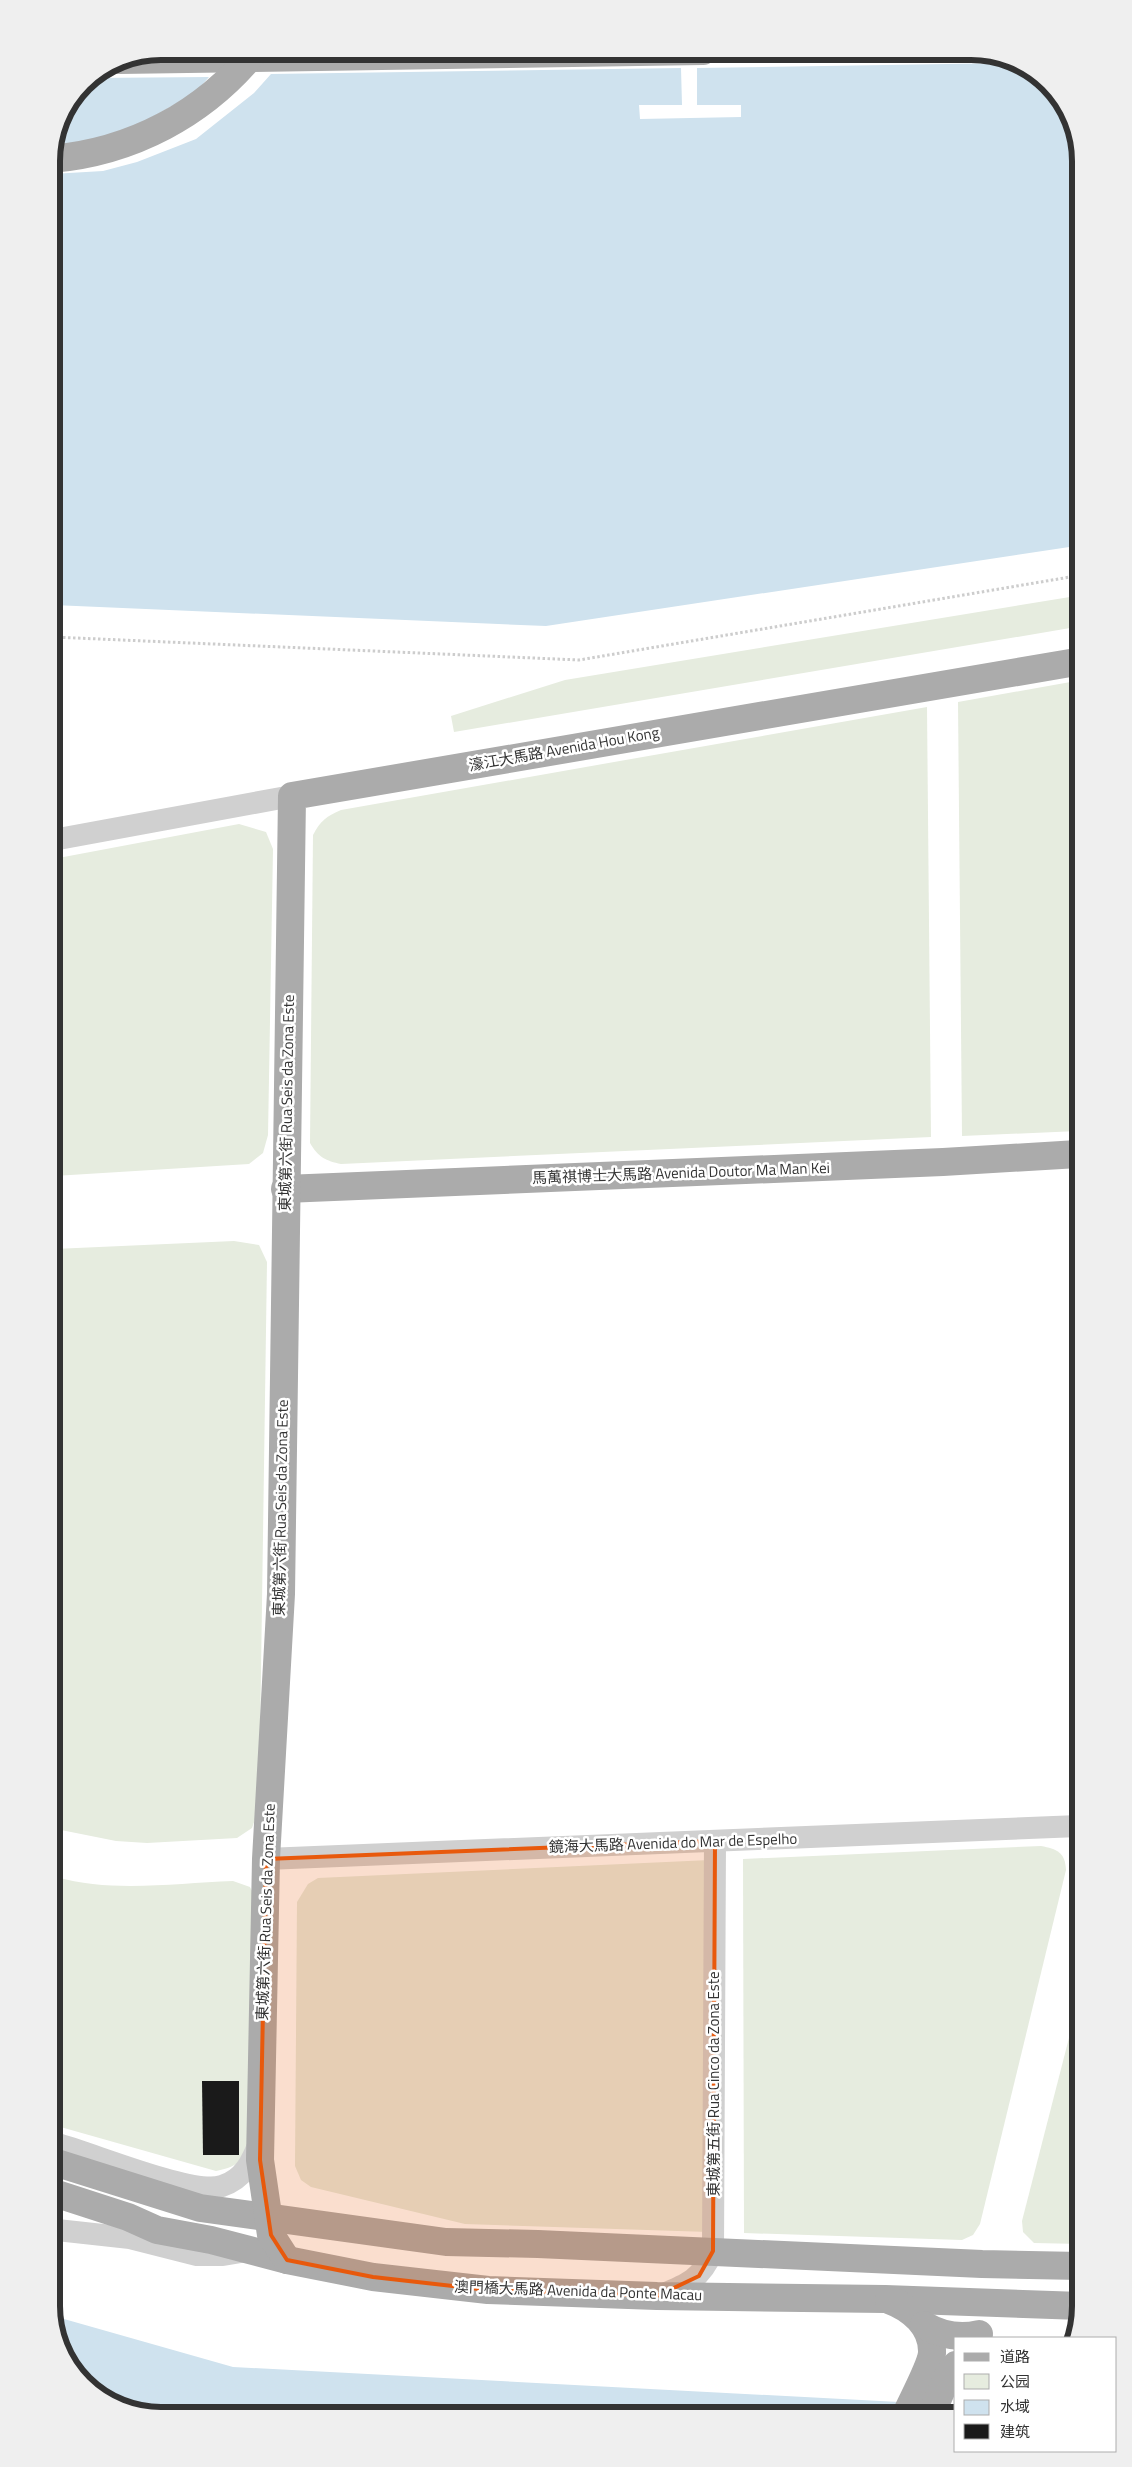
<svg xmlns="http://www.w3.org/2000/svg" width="1132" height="2467" font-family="'Titillium Web','Noto Sans SC',sans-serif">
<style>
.green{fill:#e6ecdf}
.water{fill:#cfe2ee}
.pier{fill:#fff}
.building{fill:#1a1a1a}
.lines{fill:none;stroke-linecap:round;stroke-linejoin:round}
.path{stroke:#cdcdcd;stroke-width:3;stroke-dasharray:2.5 2.5;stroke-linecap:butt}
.minor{stroke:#d0d0d0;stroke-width:22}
.major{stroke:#ababab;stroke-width:28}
.marked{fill:#e8590c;fill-opacity:0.2;stroke:#e8590c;stroke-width:4;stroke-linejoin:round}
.labels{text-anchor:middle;stroke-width:5;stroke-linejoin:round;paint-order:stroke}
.street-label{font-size:15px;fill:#333;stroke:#fff}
.rim{fill:none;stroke:#333;stroke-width:6}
</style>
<rect width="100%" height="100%" fill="#fff"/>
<g class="green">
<polygon points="1076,596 1076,627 454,732 451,716 565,680"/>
<polygon points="1076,681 1078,1131 962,1136 958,702"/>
<path d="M927 707 931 1137 341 1164C326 1161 318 1157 310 1143L313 835C320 821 327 816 341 810Z"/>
<polygon points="239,824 266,832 273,849 268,1135 263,1153 249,1164 54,1176 53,859"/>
<polygon points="234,1241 259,1245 267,1262 259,1808 252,1828 237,1838 147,1843 116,1841 56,1829 54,1249"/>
<path d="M1041 1846C1057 1849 1065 1852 1066 1870L980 2224 973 2235 962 2240 744 2233 743 1859Z"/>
<polygon points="710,1860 709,2232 465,2224 311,2187 301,2180 295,2166 297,1902 308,1884 318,1878"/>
<path d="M56 1877C112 1893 175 1883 233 1881L250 1887 257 1901 253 2137C244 2159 241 2166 216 2171L57 2126Z"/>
<polygon points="1080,1995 1081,2244 1034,2243 1023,2232 1022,2221"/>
</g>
<g class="water">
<polygon points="161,51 978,52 1038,74 1075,126 1076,546 546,626 53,605 51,154 60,119 84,83 119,60"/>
<polygon points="57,2317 233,2367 956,2405 956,2410 154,2415 94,2393 57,2341"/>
</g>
<polygon class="pier" points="161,51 978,52 1010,63 697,68 697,105 741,105 741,117 640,119 639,105 682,105 681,68 271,74 254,93 196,139 137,162 103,171 52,174 51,154 122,134 195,93 209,77 91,78 119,60"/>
<polygon class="building" points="202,2081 239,2081 239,2155 203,2155"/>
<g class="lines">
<polyline class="path" points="53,637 579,660 1076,576"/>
<g class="minor">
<polyline points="53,840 292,796"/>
<polyline points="266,1859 1079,1826"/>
<path d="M57 2144C92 2153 193 2196 222 2186 244 2179 252 2161 260 2141"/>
<polyline points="57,2230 130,2238 197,2255 223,2255 247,2251"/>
<path d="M661 2295C688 2284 701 2279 713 2251L715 1841"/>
</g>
<g class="major">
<polyline points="119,60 703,51"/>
<path d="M51 159C132 152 204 114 255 51"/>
<polyline points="285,1189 943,1162 1078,1154"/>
<polyline points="57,2163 200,2208 446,2242 538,2244 982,2264 1081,2266"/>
<polyline points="57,2194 128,2217 157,2230 211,2240 287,2260 373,2277 488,2290 657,2296 885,2299 1081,2306"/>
<polyline points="287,2260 271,2235 260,2160 266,1859 281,1594 292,796 1076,662"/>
<path d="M889 2300C911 2308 933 2326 932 2353 931 2365 914 2397 908 2410"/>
<path d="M924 2325C941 2335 959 2339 979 2334"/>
<polyline points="933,2410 948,2375 956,2365"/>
</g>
</g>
<path class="marked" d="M715 1841 713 2251 699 2276 657 2296 488 2290 373 2277 287 2260 271 2235 260 2160 266 1859Z"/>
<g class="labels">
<g class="street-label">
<text transform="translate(564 749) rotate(-10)" y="5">濠江大馬路 Avenida Hou Kong</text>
<text transform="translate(287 1103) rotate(-89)" y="5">東城第六街 Rua Seis da Zona Este</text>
<text transform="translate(681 1173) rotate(-2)" y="5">馬萬祺博士大馬路 Avenida Doutor Ma Man Kei</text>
<text transform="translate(281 1508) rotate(-89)" y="5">東城第六街 Rua Seis da Zona Este</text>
<text transform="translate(673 1843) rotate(-2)" y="5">鏡海大馬路 Avenida do Mar de Espelho</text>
<text transform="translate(266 1912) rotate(-88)" y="5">東城第六街 Rua Seis da Zona Este</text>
<text transform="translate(714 2084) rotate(-90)" y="5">東城第五街 Rua Cinco da Zona Este</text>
<text transform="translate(578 2291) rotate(2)" y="5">澳門橋大馬路 Avenida da Ponte Macau</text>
</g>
</g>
<path d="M0 0H1132V2467H0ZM161 60H971A101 101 0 0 1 1072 161V2306A101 101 0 0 1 971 2407H161A101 101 0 0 1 60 2306V161A101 101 0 0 1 161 60Z" fill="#efefef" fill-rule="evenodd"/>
<path class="rim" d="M161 60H971A101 101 0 0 1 1072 161V2306A101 101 0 0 1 971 2407H161A101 101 0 0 1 60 2306V161A101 101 0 0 1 161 60Z"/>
<rect x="954" y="2337" width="162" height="115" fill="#ffffff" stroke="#adadad"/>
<rect x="964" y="2353" width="25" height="8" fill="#ababab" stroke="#adadad"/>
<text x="1000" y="2362" font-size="15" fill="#333333">道路</text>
<rect x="964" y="2374" width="25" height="15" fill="#e6ecdf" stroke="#adadad"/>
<text x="1000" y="2387" font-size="15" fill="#333333">公园</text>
<rect x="964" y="2400" width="25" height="15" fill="#cfe2ee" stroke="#adadad"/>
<text x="1000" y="2412" font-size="15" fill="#333333">水域</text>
<rect x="964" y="2424" width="25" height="15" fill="#1a1a1a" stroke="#adadad"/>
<text x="1000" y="2437" font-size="15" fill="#333333">建筑</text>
</svg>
